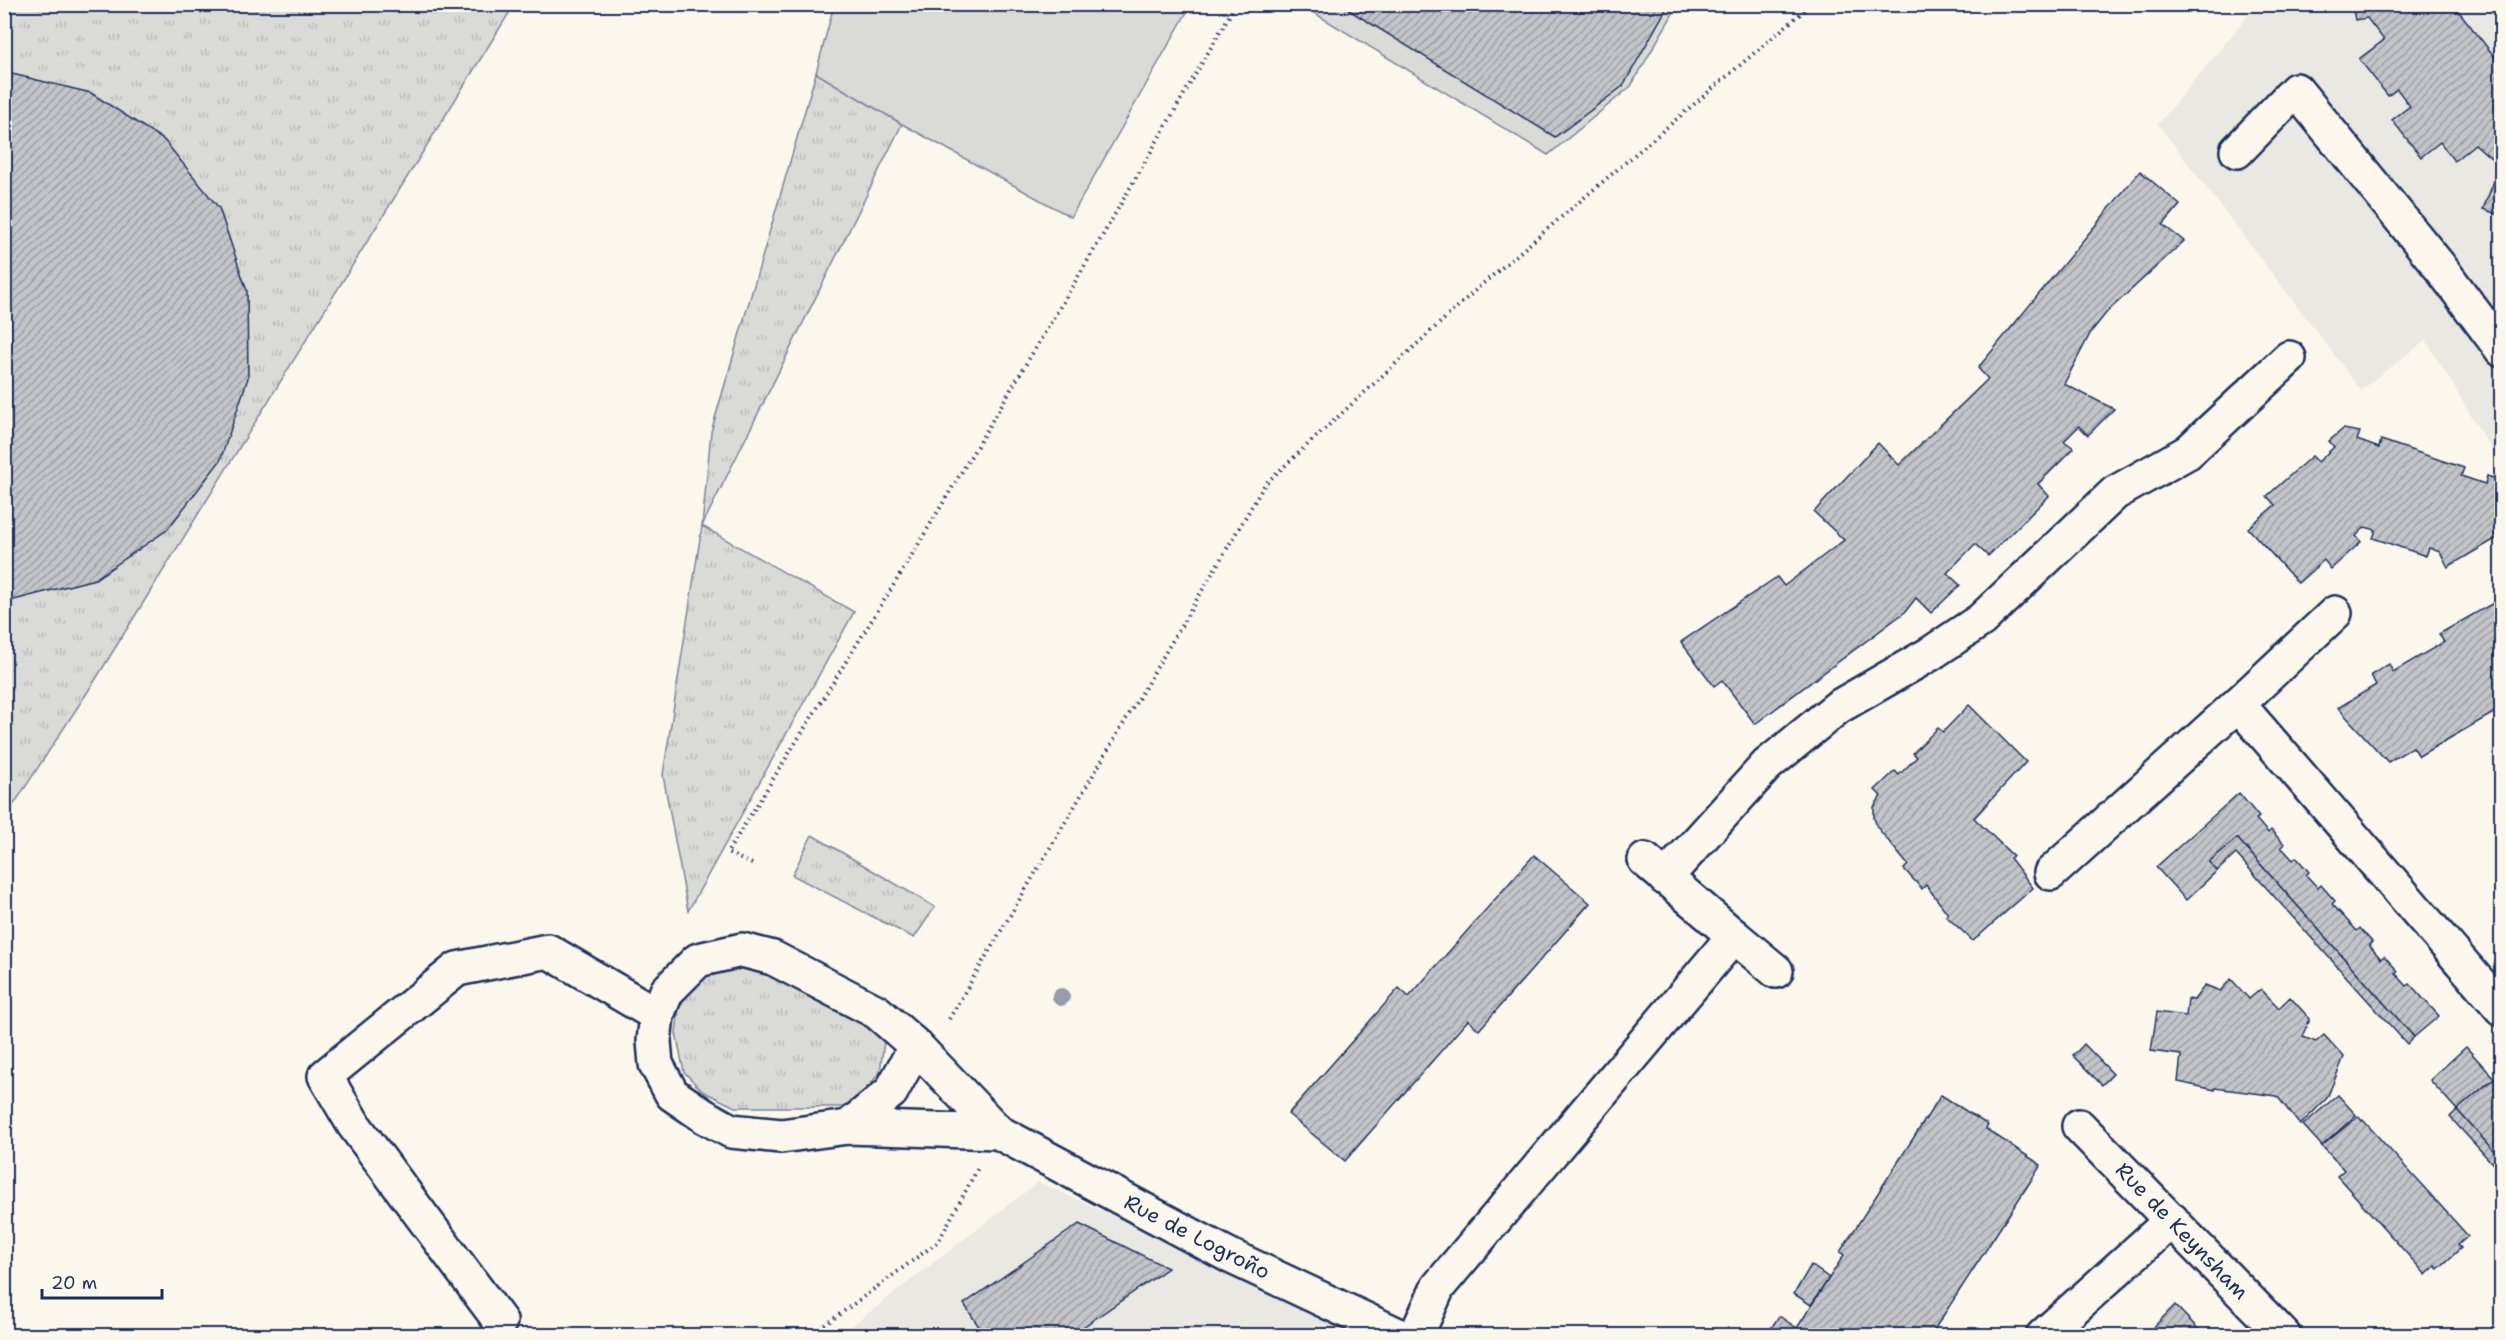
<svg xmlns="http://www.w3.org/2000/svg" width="2506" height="1340" font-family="'Shantell Sans',sans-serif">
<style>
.built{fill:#eae8e2}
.grass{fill:url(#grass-tufts);stroke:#7a849a;stroke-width:1.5}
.park{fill:#dadad7;stroke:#7a849a;stroke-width:1.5}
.building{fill:url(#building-hatch);stroke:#1b2f5e;stroke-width:1.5}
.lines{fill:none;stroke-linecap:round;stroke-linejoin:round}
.minor-casing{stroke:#1b2f5e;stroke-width:38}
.path{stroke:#1b2f5e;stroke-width:4;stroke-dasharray:1.5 4.5;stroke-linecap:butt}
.minor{stroke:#fbf7ec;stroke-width:33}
.tree{fill:#959cab}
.labels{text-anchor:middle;stroke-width:4.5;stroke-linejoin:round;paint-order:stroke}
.street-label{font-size:21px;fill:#1b2f5e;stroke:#fbf7ec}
</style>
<defs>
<pattern id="grass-tufts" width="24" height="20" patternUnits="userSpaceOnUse" patternTransform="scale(1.5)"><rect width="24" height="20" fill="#dadad7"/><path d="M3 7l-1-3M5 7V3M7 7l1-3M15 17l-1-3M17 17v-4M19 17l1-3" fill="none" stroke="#babbbb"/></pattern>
<pattern id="building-hatch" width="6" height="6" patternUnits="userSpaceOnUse" patternTransform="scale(1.5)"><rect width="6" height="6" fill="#c3c5c9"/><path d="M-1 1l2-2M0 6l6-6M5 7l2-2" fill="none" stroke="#9ea0a6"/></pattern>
</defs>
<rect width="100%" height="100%" fill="#fbf7ec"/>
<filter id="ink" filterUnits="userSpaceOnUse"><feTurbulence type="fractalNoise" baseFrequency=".0167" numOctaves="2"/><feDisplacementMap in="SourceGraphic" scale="12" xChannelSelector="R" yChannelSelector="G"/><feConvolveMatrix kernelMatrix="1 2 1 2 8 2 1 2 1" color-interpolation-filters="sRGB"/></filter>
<g filter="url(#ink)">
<g class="built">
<polygon points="2257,5 2501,5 2501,466 2426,340 2361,390 2158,124"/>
<polygon points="1038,1182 1381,1335 839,1336"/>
</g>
<g class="grass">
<polygon points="5,5 514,5 94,682 5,818"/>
<polygon points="816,73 902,124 702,526 854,612 688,911 663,775 702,526 711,432"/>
<polygon points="812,835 935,907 914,938 792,875"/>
<polygon points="736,965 765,966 869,1025 884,1041 880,1072 864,1093 844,1107 735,1107 702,1091 684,1072 676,1033 680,999 705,971"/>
</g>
<g class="park">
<polygon points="834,5 834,4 1191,5 1071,217 902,124 816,73"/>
<polygon points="1301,5 1678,5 1631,86 1548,155"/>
</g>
<g class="building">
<polygon points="1339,4 1669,4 1623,86 1555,137"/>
<polygon points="2352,4 2453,4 2502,66 2502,216 2483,209 2500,166 2475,144 2454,161 2440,142 2421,157 2392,120 2410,106 2397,89 2388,96 2359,59 2384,40 2367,18 2355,20"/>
<polygon points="4,72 91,93 164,140 219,208 247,291 248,378 220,461 167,530 95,579 10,601 4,601"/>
<polygon points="2140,171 2180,205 2163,225 2184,241 2107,312 2091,332 2064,384 2114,409 2088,435 2079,426 2064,441 2074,448 2038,484 2049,496 1988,556 1975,544 1947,573 1960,585 1931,613 1916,598 1905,612 1755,724 1722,680 1714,686 1681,642 1777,577 1784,586 1844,540 1814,512 1878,443 1899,465 1988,379 1978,368"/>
<polygon points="2343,429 2360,432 2357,440 2379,448 2381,440 2464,468 2461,476 2485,484 2487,476 2496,479 2502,487 2502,496 2495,500 2502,511 2502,535 2448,567 2440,552 2429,548 2426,556 2373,538 2376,530 2365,527 2356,536 2361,542 2331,569 2324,560 2298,583 2248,528 2275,505 2267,496 2312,456 2318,462 2334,447 2329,441"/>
<polygon points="2502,598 2502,690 2496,694 2502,702 2502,708 2419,756 2413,747 2388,762 2338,708 2376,685 2371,675 2389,664 2393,672 2444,642 2439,634"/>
<polygon points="1969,705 2026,762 1974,818 2013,856 2010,858 2033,888 1973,941 1946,916 1948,914 1926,885 1922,889 1904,869 1908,865 1877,827 1874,818 1874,807 1881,796 1875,790 1895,771 1899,775 1917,757 1913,753 1938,728 1943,732"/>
<polygon points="2239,793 2259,817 2256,819 2268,833 2271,830 2284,844 2281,847 2293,860 2296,857 2309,872 2306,875 2318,888 2321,885 2335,901 2332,904 2357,931 2360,928 2372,942 2369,945 2381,959 2384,956 2398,971 2395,973 2407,986 2410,984 2439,1016 2414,1037 2237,838 2209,862 2217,871 2186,900 2156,867"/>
<polygon points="2237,838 2414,1037 2407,1044 2236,854 2217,871 2209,862"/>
<polygon points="1534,855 1590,903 1479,1030 1468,1020 1345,1161 1288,1114 1399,988 1409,997"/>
<polygon points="2231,979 2249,999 2261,989 2279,1008 2290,997 2310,1019 2303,1037 2316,1042 2324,1035 2344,1057 2327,1098 2300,1125 2277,1096 2215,1088 2215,1090 2178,1082 2181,1055 2151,1051 2157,1012 2186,1016 2188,999 2194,1000 2205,985 2220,991"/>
<polygon points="2084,1044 2113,1074 2102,1085 2073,1056"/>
<polygon points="2466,1047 2494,1078 2457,1110 2430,1080"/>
<polygon points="2494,1078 2502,1086 2502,1160 2457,1110"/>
<polygon points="1941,1095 1988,1125 1986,1129 2041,1165 1930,1336 1766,1336 1779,1316 1797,1328 1844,1255 1840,1252"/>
<polygon points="2338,1095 2356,1115 2322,1146 2303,1125"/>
<polygon points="2457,1110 2502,1160 2502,1174 2450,1117"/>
<polygon points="2358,1116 2362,1121 2363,1120 2468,1236 2458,1245 2461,1248 2438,1269 2435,1266 2426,1275 2337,1176 2344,1170 2322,1146"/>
<polygon points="1079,1224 1168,1268 1070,1336 985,1336 964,1304"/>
<polygon points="1811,1265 1829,1278 1811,1305 1794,1294"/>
<polygon points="2175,1305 2205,1336 2145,1336"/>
</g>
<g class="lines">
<defs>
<g id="minor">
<polyline points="2237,151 2296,90 2440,267 2502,350"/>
<polyline points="2238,704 2335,613"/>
<polyline points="1645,860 1734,936"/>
<polyline points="2051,873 2238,704 2502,1009"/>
<polyline points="1665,878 1767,765 1838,707 1930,654 1981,620 2115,493 2188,452 2289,358"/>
<polyline points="2079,1126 2284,1336"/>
<polyline points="848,1127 891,1092 916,1046"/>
<polyline points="998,1132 848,1127 781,1136 731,1131 704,1116 672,1094 656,1064 654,1041 657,1015 667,991 698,960 742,950 773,958 877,1012 916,1046 998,1132 1230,1256 1400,1336"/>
<polyline points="500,1321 354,1125 325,1076 457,969 548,951 657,1015"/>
<polyline points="1416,1336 1438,1287 1734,936 1776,971"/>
<polyline points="2043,1336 2172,1220"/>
</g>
</defs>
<use href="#minor" class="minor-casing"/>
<g class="path">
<polyline points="752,864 727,853 903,570 1100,240 1236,4"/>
<polyline points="949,1019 1265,484 1479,287 1812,4"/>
<polyline points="810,1336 938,1242 978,1168"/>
</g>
<use href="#minor" class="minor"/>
</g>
<circle class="tree" cx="1061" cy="997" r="9"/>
</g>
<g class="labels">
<g class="street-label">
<text transform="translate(2182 1231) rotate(46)" y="7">Rue de Keynsham</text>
<text transform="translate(1197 1237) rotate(27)" y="7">Rue de Logroño</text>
</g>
</g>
<rect width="2506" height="1340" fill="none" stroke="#fbf7ec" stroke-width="24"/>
<rect x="12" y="12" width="2482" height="1316" fill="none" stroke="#1b2f5e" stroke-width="2" filter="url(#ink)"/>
<path d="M42 1289v9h120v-9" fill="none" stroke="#1b2f5e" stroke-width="3"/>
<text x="51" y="1289" font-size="18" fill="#1b2f5e" stroke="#fbf7ec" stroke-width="4.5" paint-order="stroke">20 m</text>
</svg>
